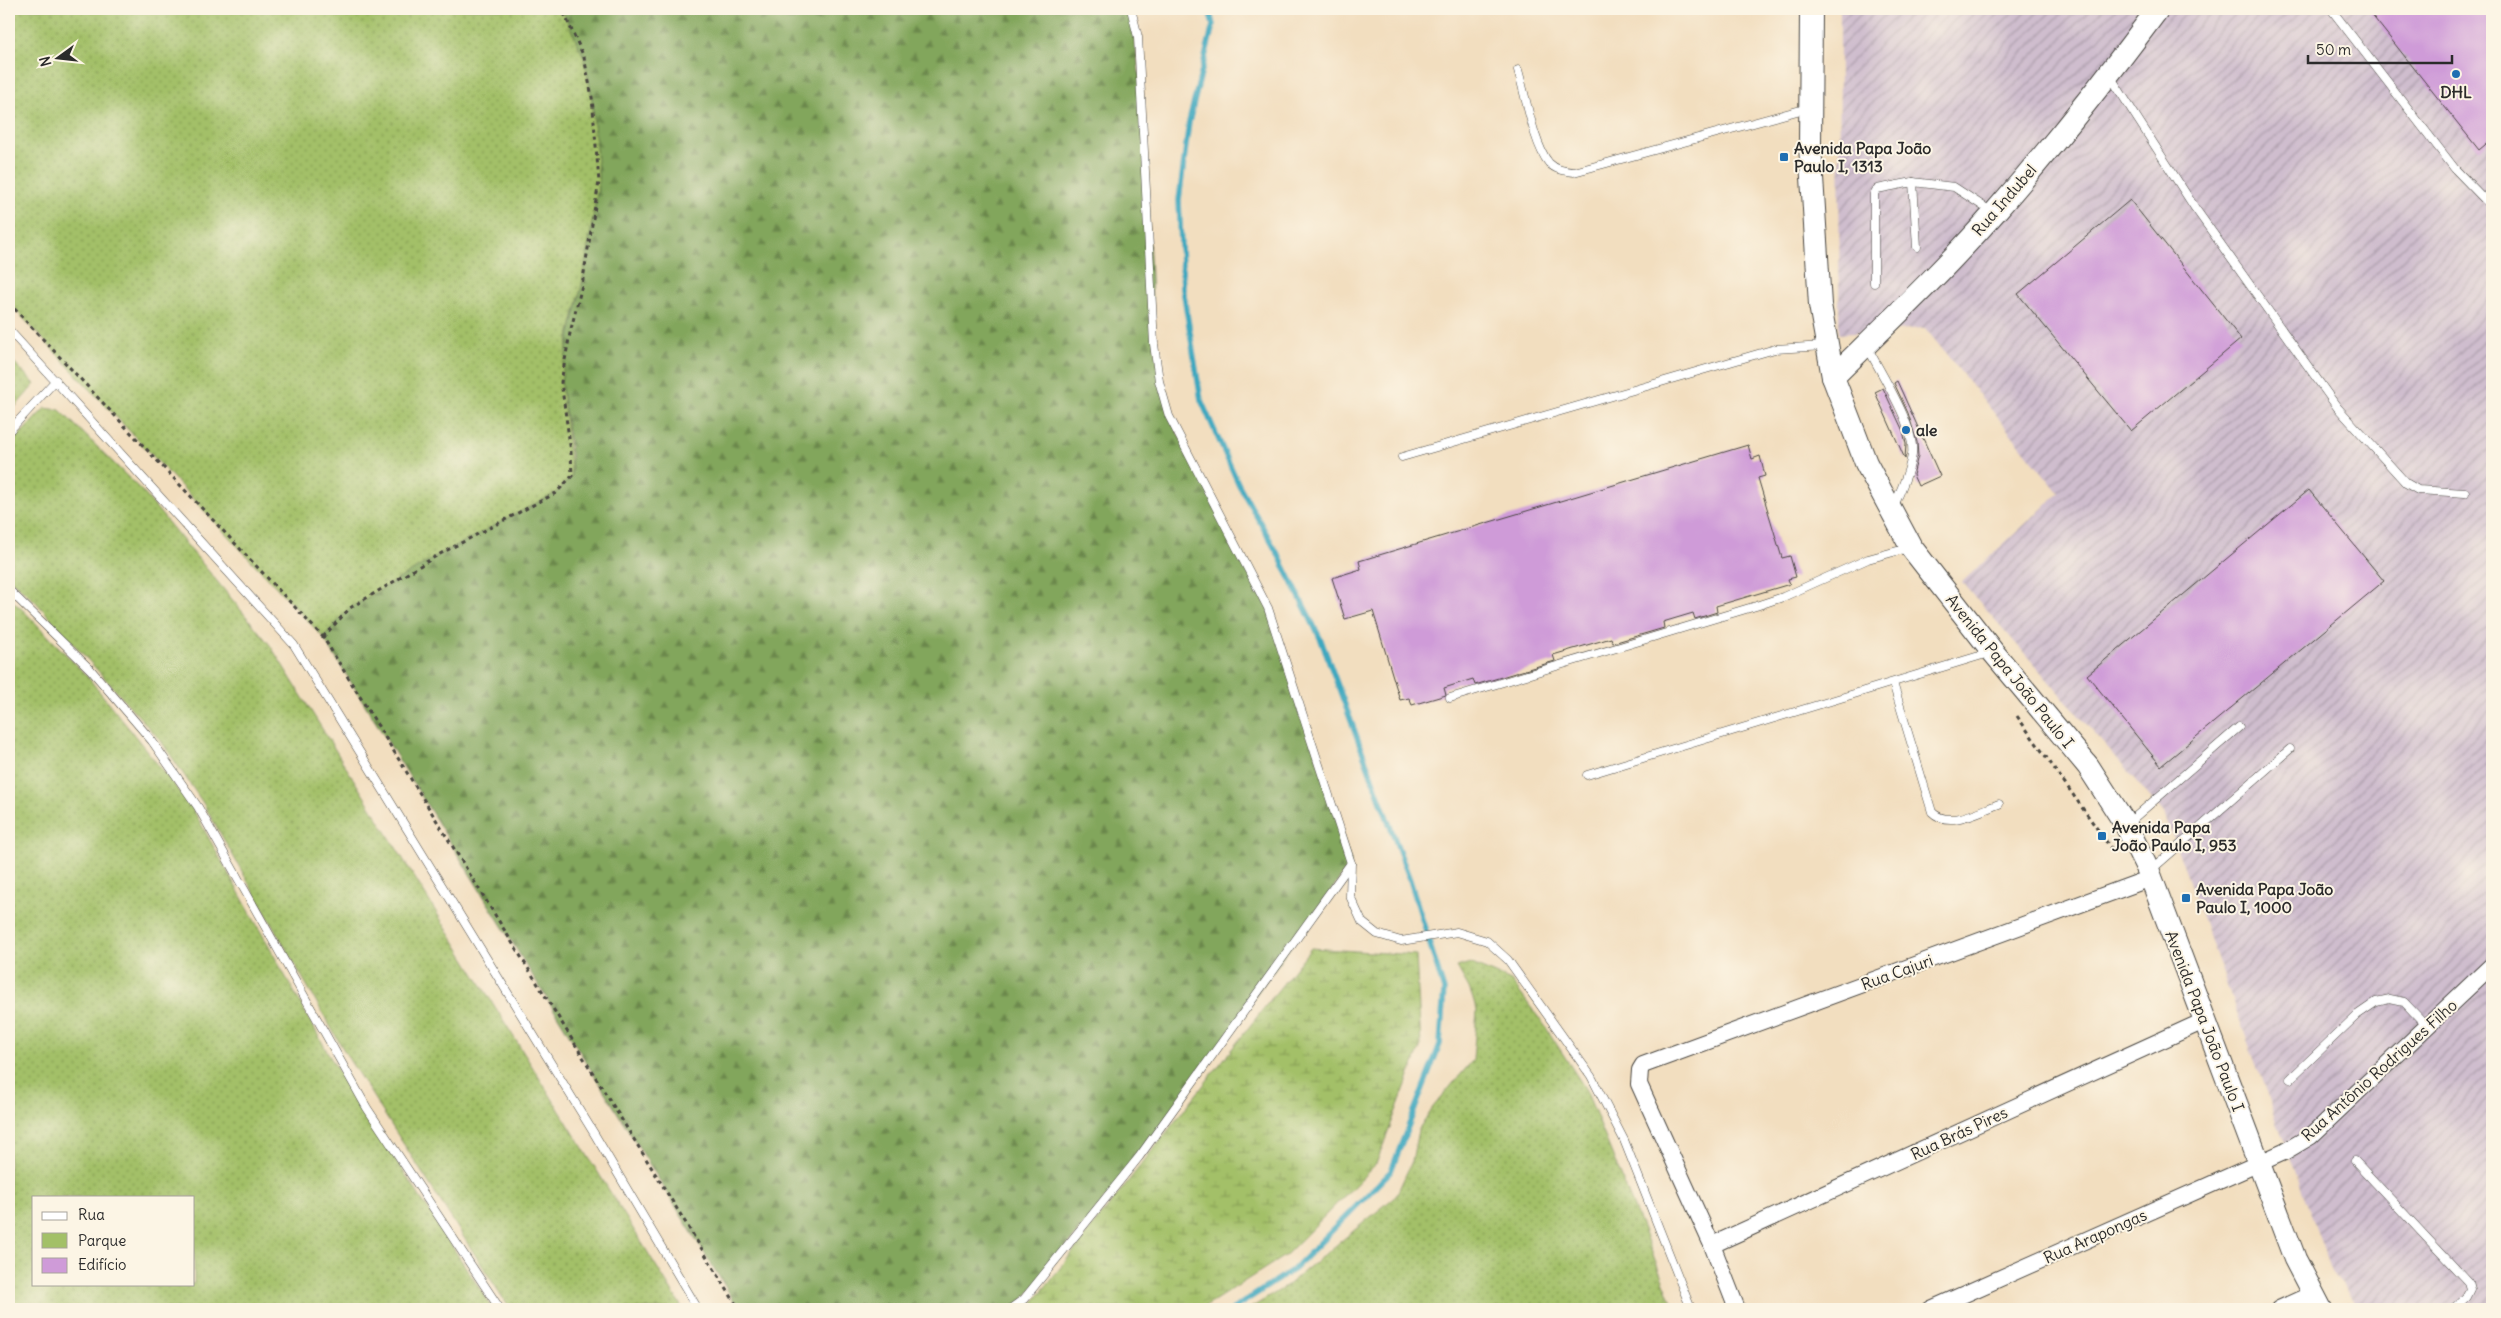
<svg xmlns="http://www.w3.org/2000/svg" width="2501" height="1318" font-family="Delius,sans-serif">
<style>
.industrial{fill:url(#industrial-furrows)}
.green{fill:url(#green-dots);stroke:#677649;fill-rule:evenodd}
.forest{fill:url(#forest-firs);stroke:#566844}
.wetland{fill:url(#wetland-marsh);stroke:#677649}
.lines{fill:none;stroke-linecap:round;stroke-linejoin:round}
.stream{stroke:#3fa8bf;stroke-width:5.5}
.building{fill:#cf9bd8}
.lane-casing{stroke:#494641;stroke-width:9}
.street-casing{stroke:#494641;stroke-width:18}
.secondary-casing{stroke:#494641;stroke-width:24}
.path{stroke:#494641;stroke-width:3;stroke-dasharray:4 4;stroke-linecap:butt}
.lane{stroke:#fff;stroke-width:8}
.street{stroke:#fff;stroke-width:16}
.secondary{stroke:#fff;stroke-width:22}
.poi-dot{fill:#1f6fb2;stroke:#fcf5e5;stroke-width:2}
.labels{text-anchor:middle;stroke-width:4;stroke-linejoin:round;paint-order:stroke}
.poi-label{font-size:16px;font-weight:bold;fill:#2b2b2b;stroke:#fcf5e5;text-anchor:start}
.street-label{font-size:16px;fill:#2b2b2b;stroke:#fcf5e5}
</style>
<defs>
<pattern id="industrial-furrows" width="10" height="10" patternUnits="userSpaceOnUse" patternTransform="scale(1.25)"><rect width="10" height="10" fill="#cfbdce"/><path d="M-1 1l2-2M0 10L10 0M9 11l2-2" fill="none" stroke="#a89aa7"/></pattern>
<pattern id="green-dots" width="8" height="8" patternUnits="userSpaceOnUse" patternTransform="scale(1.25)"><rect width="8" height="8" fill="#a3c067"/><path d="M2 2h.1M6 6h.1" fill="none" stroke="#859c55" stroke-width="1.8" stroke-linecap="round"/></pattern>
<pattern id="forest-firs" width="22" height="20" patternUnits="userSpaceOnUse" patternTransform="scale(1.25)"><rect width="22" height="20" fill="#82a65c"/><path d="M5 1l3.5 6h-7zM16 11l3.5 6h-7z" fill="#6b874c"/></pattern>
<pattern id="wetland-marsh" width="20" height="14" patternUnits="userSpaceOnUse" patternTransform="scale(1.25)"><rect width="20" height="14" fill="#a3c067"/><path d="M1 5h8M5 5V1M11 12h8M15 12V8" fill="none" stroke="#859c55"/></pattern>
</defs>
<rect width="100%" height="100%" fill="#fcf5e5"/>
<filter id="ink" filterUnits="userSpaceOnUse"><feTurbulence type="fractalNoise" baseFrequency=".02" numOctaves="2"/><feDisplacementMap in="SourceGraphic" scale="10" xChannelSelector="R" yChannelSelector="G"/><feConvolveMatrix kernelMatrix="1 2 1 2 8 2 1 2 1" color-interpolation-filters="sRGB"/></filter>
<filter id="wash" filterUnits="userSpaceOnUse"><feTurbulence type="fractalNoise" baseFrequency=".0096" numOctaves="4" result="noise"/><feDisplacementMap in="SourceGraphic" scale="20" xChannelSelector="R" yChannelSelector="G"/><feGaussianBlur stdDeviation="1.12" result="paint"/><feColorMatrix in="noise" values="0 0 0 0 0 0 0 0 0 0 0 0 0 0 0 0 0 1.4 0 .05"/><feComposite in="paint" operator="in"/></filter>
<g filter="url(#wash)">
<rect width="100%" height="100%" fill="#f2debf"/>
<polygon class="industrial" points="1840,9 2492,9 2492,1306 2489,1309 2361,1309 2332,1272 2164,813 1962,582 2059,493 1925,328 1839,334"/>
<g class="green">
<polygon points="9,9 562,9 584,57 592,97 599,182 582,285 570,333 561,382 572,476 556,493 439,555 400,579 323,637 9,303"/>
<polygon points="9,357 35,384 9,414"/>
<polygon points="45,408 60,410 142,491 270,645 683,1309 510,1309 350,1061 203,803 161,741 35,601 9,578 9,446"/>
<path d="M9 598 22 609 87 676 191 806 338 1071 493 1309H9ZM34 1197H194V1284H34Z"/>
<polygon points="1470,963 1511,981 1545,1026 1586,1090 1675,1309 1249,1309 1285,1287 1396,1196 1412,1161 1418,1130 1433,1107 1473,1060 1477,1010 1469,988 1457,967"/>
</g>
<polygon class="forest" points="562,9 1131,9 1143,104 1154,344 1169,416 1268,608 1351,863 1139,1157 1024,1299 1010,1309 739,1309 323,637 350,608 439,555 556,493 572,476 571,452 561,382 570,333 582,285 599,182 592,97 584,57"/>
<polygon class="wetland" points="1311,948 1416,955 1421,1045 1376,1164 1286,1255 1201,1309 1028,1309"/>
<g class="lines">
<polyline class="stream" points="1209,9 1213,25 1189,122 1179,200 1183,289 1201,400 1239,485 1279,556 1321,640 1410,880 1444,990 1440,1044 1391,1171 1294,1269 1233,1309"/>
</g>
<g id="blocks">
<g class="building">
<polygon points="2367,9 2492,9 2492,139 2479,150"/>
<polygon points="2130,200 2241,339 2131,431 2018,294"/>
<polygon points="1897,381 1940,476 1918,486 1913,475 1918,456 1917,442 1908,413 1894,383"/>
<polygon points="1883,388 1903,431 1906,444 1905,459 1875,392"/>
<polygon points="1748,445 1752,459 1760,456 1765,476 1758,478 1782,558 1790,556 1796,577 1788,579 1790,584 1716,606 1717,612 1695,619 1693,613 1663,622 1664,628 1613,643 1611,638 1553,655 1555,661 1475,685 1473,679 1444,688 1446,695 1412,705 1409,698 1400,700 1373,611 1345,619 1332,578 1361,569 1359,561"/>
<polygon points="2309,490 2384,581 2161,766 2087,675"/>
</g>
</g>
</g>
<g filter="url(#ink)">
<use href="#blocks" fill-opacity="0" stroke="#494641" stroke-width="1"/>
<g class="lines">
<defs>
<g id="lane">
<polyline points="1131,9 1138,37 1154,344 1159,381 1169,416 1268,608 1351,863 1350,896 1362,922 1377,934 1401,941 1457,932 1487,941 1508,960 1591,1076 1624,1140 1691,1309"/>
<polyline points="2331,9 2455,169 2492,207"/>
<path d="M1518 70C1525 93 1534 146 1549 163 1556 170 1564 171 1574 172L1808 108"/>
<polyline points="2110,76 2195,208 2337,407 2406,483 2418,490 2465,493"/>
<polyline points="1913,182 1917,247"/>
<polyline points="1874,283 1874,194 1877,189 1913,182 1954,187 1992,212"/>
<polyline points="9,330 294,645 595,1135 698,1309"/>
<path d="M1867 346C1880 373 1916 426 1912 455 1909 473 1901 490 1894 506"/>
<polyline points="9,431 56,380"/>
<polyline points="1402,457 1775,349 1824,346"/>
<polyline points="9,590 91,670 152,741 198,807 367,1108 500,1309"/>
<path d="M1893 683 1932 812C1949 829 1979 811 1999 804"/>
<polyline points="1450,698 1756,606 1783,597 1868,559 1908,548"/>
<polyline points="1587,775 1989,653"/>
<polyline points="2127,824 2239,727"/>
<polyline points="2150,871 2290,749"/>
<polyline points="2290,1079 2357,1015 2376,1002 2390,999 2404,1002 2427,1026"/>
<polyline points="2355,1161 2468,1282 2470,1289 2466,1297 2453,1309"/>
<polyline points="1010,1309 1024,1299 1139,1157 1351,863"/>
</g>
<g id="street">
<polyline points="1712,1245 2206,1020"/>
<polyline points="1737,1309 1712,1245 1639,1084 1640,1070 1643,1065 2151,878"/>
<polyline points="1931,1309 2284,1152 2311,1136 2492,965"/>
<polyline points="2279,1309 2312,1294"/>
</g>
<g id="secondary">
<polyline points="1811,9 1810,145 1820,305 1833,377 1850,421 1866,463 1911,547 1993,652 2088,766 2126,825 2149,872 2295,1259 2321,1309"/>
<path d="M1833 377C1888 323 1944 270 1995 212 2052 147 2106 79 2158 9"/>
</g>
</defs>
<use href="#lane" class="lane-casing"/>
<use href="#street" class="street-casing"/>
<use href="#secondary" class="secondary-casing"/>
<g class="path">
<polyline points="9,303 323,637 739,1309"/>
<polyline points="323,637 350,608 438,555 556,493 572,476 571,452 561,382 570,333 582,285 599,182 592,97 584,57 562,9"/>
<polyline points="2017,716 2113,851"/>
</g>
<use href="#lane" class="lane"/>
<use href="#street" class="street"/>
<use href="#secondary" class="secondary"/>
</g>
</g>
<g class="poi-dot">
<circle cx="2456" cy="74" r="5"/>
<rect x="1779" y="152" width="10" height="10" rx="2.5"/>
<circle cx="1906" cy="430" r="5"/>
<rect x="2097" y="831" width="10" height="10" rx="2.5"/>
<rect x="2181" y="893" width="10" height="10" rx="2.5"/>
</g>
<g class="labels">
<g class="poi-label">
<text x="2456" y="98" text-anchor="middle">DHL</text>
<text x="1794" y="154">Avenida Papa João<tspan x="1794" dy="18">Paulo I, 1313</tspan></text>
<text x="1916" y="436">ale</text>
<text x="2112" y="833">Avenida Papa<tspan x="2112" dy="18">João Paulo I, 953</tspan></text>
<text x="2196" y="895">Avenida Papa João<tspan x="2196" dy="18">Paulo I, 1000</tspan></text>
</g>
<g class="street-label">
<text transform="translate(2004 200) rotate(-49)" y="6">Rua Indubel</text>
<text transform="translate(2010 671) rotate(51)" y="6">Avenida Papa João Paulo I</text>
<text transform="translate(1897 972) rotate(-20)" y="6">Rua Cajuri</text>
<text transform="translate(2205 1021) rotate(69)" y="6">Avenida Papa João Paulo I</text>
<text transform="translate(2379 1070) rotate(-42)" y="6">Rua Antônio Rodrigues Filho</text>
<text transform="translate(1959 1133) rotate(-25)" y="6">Rua Brás Pires</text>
<text transform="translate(2095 1236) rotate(-24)" y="6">Rua Arapongas</text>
</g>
</g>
<rect width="2501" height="1318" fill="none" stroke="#fcf5e5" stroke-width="30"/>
<rect x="32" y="1196" width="162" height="90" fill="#fcf5e5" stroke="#a8a49b"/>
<rect x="42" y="1212" width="25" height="8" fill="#ffffff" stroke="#a8a49b"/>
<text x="78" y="1220" font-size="15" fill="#2b2b2b">Rua</text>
<rect x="42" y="1233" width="25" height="15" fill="#a3c067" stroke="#a8a49b"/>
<text x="78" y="1246" font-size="15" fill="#2b2b2b">Parque</text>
<rect x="42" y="1258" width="25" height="15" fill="#cf9bd8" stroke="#a8a49b"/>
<text x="78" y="1270" font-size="15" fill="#2b2b2b">Edifício</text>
<g transform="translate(58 58) rotate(255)" stroke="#fcf5e5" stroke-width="4" paint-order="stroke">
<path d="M0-4L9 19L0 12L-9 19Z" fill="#2b2b2b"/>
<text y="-8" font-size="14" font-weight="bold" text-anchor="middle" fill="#2b2b2b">N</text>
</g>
<path d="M2308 55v8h144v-8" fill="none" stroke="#2b2b2b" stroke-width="2.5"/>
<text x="2316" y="55" font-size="15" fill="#2b2b2b" stroke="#fcf5e5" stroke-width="4" paint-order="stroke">50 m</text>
</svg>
